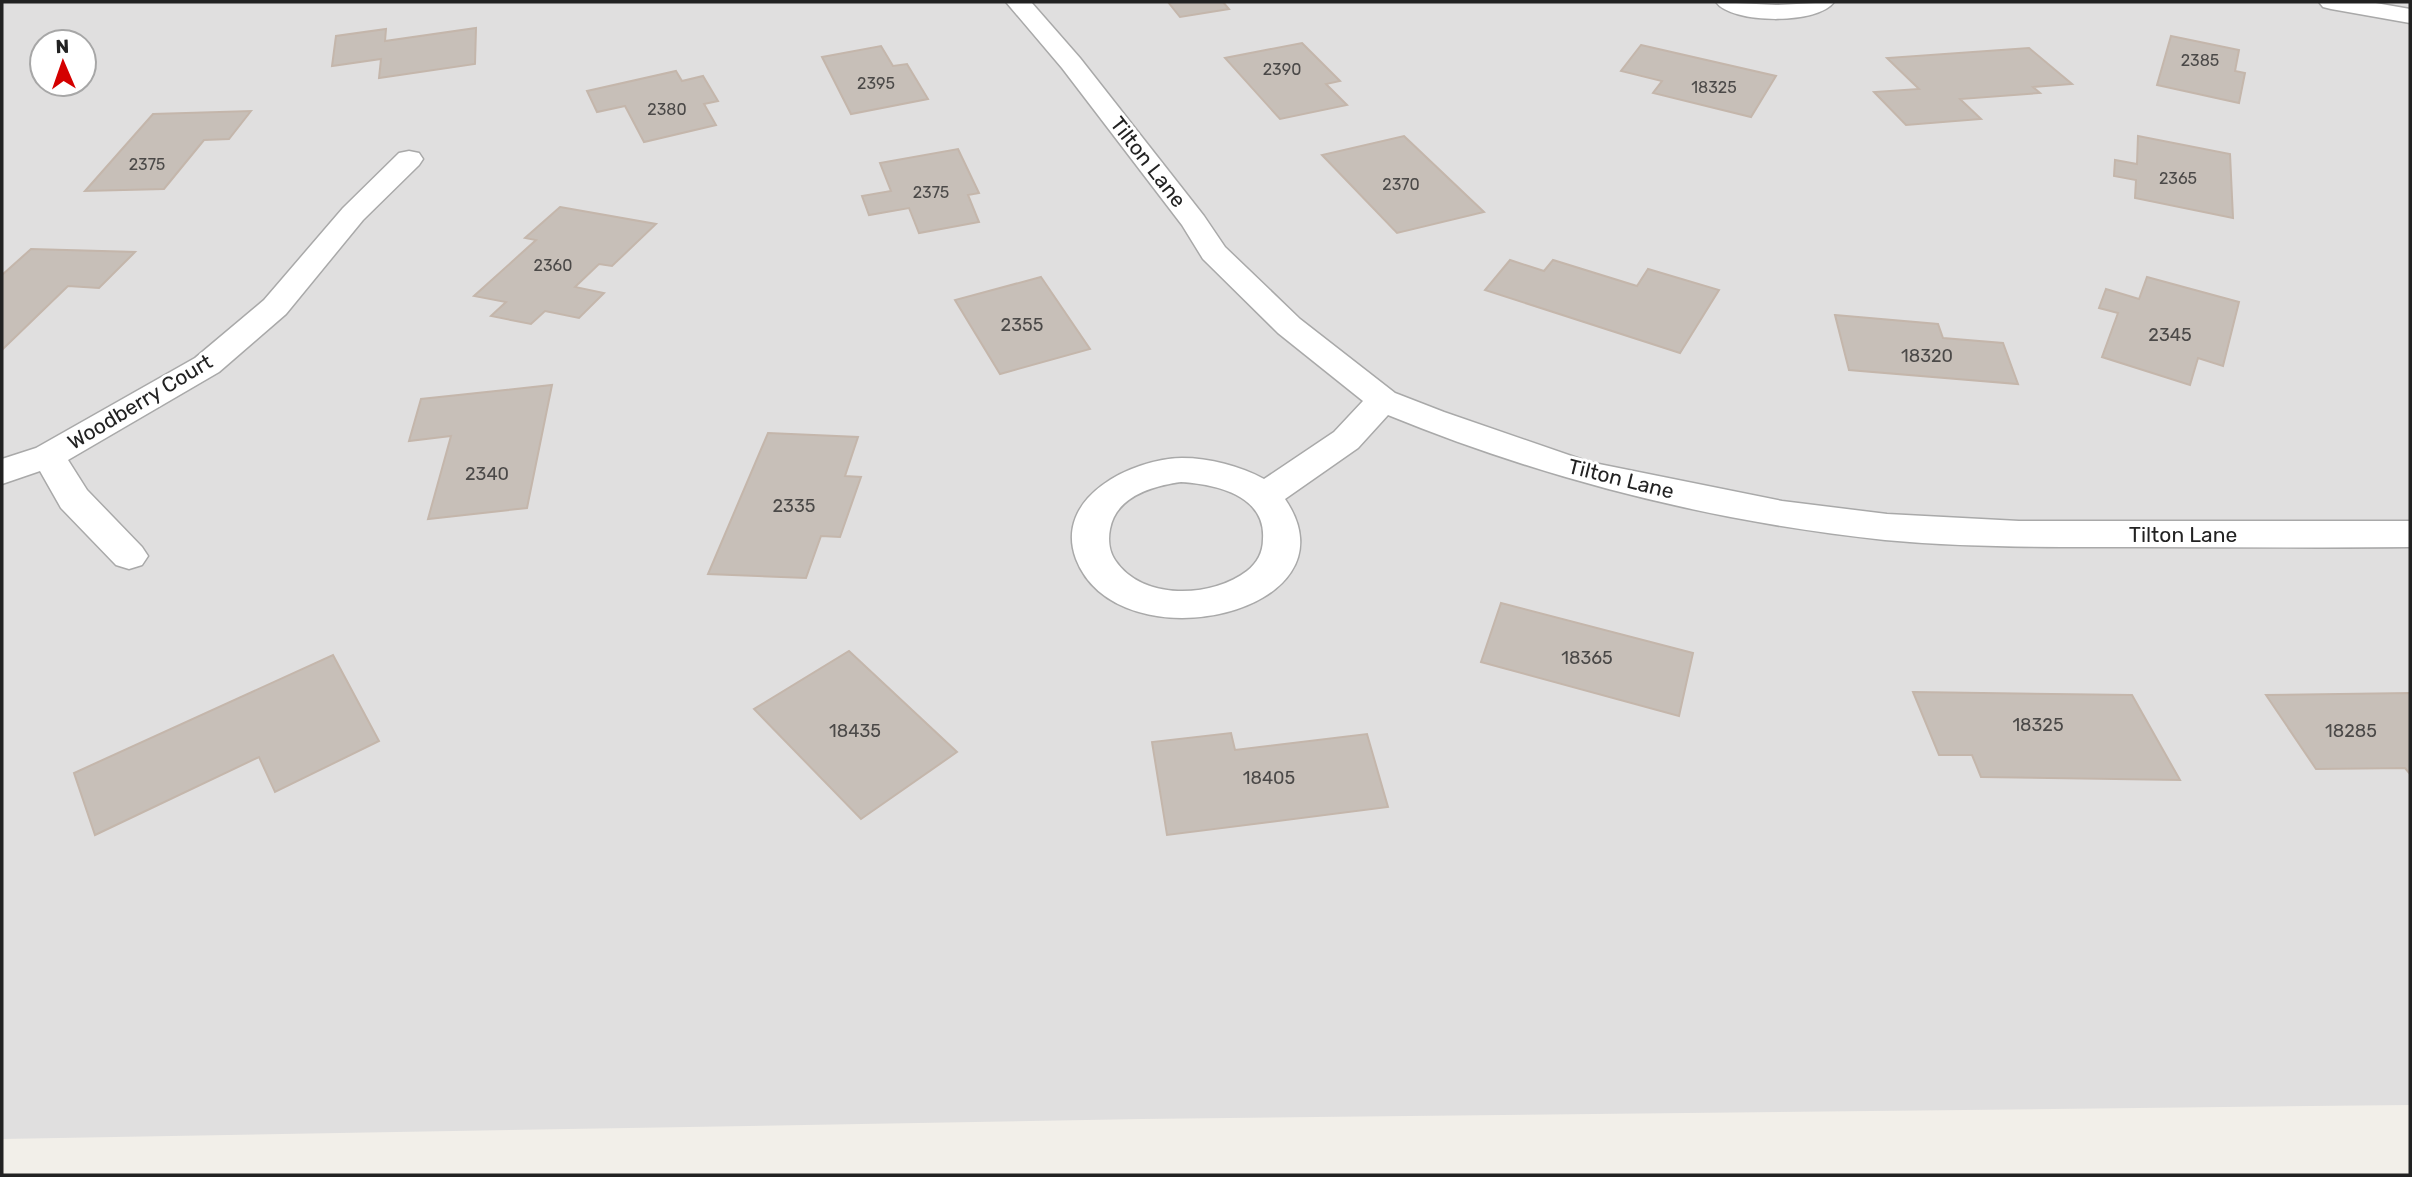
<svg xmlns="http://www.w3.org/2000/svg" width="2412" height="1177" font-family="Rubik,sans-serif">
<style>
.residential{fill:#e0dfdf;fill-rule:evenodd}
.building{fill:#c7bfb8;stroke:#c4b6ab;stroke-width:2}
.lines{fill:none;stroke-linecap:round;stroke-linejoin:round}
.street-casing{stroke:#a9a9a9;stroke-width:3}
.street{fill:#fff;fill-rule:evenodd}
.labels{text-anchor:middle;stroke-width:6;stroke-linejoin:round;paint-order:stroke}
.far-number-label{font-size:16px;fill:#4b4948}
.number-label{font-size:18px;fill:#4b4948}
.street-label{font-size:21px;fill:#222;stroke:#fff}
</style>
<rect width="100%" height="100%" fill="#f2efe9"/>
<path class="residential" d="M2 2H2410V1105L1142 1119 2 1139ZM42 42H84V84H42Z"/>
<g class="building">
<polygon points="1168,2 1223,2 1229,9 1180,17"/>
<polygon points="476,28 475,64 379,78 381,59 332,66 336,36 386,29 385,41"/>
<polygon points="2171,36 2239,50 2235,71 2245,73 2239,103 2157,85"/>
<polygon points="1302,43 1340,81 1326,84 1347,105 1280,119 1225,58"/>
<polygon points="1641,45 1776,76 1751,117 1653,93 1662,81 1621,71"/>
<polygon points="881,46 893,66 907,64 928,99 851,114 822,57"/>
<polygon points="2029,48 2072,84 2033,87 2040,93 1960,99 1981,119 1906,125 1874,92 1919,89 1887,58"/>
<polygon points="676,71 682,81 703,76 718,101 704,104 716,125 644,142 625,106 597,112 587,91"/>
<polygon points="251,111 229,139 204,140 164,189 85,191 153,114"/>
<polygon points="1404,136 1484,212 1397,233 1322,155"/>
<polygon points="2138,136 2230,154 2233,218 2135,198 2136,180 2114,176 2115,160 2137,164"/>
<polygon points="958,149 979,193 968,195 979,222 919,233 909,208 869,215 862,196 891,191 880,163"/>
<polygon points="560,207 656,224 612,266 599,264 575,287 604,293 579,318 545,311 531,324 491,316 506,302 474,296 536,240 525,238"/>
<polygon points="31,249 135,252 99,288 68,286 2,350 2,275"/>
<polygon points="1510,260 1544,271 1553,260 1637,286 1648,269 1719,290 1680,353 1485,290"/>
<polygon points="1041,277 1090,349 1000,374 955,300"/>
<polygon points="2147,277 2239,302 2223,366 2198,358 2190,385 2102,357 2118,313 2099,308 2106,289 2139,299"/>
<polygon points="1835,315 1938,324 1943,338 2003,343 2018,384 1849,370"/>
<polygon points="552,385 527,508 428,519 451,436 409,441 421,399"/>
<polygon points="768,433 858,437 845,476 861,477 840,537 821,536 806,578 708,574"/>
<polygon points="1501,603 1693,653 1679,716 1481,662"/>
<polygon points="849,651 957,752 861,819 754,709"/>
<polygon points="333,655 379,741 275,792 259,757 95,835 74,773"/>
<polygon points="1913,692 2132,695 2180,780 1981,777 1972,755 1939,755"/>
<polygon points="2410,693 2410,774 2405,768 2316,769 2266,695"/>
<polygon points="1231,733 1235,750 1367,734 1388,807 1167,835 1152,742"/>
</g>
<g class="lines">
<defs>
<g id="street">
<path d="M1006 2H1031L1080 58 1204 216 1225 247 1300 319 1395 393 1444 412 1589 462 1782 501 1887 514 2019 521H2410V547C2322 548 2233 547 2145 547 2059 547 1972 548 1885 540 1714 522 1547 480 1388 415L1358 448 1285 499C1363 613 1118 668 1076 559 1053 497 1132 459 1182 458 1210 458 1240 466 1264 479L1334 432 1363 401 1278 333 1203 259 1182 225 1062 68ZM1181 482C1215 484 1266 495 1263 539 1263 553 1257 563 1247 571 1212 598 1142 601 1115 560 1109 551 1108 539 1110 529 1116 496 1153 486 1181 482Z"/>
<path d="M1716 2 1776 5 1834 2C1818 25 1731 24 1716 2Z"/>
<polygon points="2319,2 2370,2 2410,9 2410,23 2331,9 2323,7"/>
<polygon points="409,151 419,153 423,159 419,165 363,220 286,314 219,372 68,460 87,490 142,547 148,556 142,565 129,569 116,565 61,508 40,471 2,484 2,459 36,448 195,358 264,300 343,208 399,153"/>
</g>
</defs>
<use href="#street" class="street-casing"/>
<use href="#street" class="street"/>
</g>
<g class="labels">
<g class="far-number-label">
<text x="2200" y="66">2385</text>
<text x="1282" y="75">2390</text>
<text x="876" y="89">2395</text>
<text x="1714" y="93">18325</text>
<text x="667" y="115">2380</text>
<text x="147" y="170">2375</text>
<text x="2178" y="184">2365</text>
<text x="1401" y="190">2370</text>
<text x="931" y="198">2375</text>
<text x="553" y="271">2360</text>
</g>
<g class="number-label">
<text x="1022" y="331">2355</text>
<text x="2170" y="341">2345</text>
<text x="1927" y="362">18320</text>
<text x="487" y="480">2340</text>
<text x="794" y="512">2335</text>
<text x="1587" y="664">18365</text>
<text x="2038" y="731">18325</text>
<text x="855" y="737">18435</text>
<text x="2351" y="737">18285</text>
<text x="1269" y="784">18405</text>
</g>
<g class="street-label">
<text transform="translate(1148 162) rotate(52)" y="7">Tilton Lane</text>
<text transform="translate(140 402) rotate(-31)" y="7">Woodberry Court</text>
<text transform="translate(1621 479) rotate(14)" y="7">Tilton Lane</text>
<text x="2183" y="542">Tilton Lane</text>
</g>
</g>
<rect width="2412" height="1177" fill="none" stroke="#222222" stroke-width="7"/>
<g transform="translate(63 63) rotate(358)"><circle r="33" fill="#ffffff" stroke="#a7a7a7" stroke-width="2"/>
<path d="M0-5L12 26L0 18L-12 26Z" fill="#d40000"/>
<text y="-10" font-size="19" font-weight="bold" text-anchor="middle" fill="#222222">N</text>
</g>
</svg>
